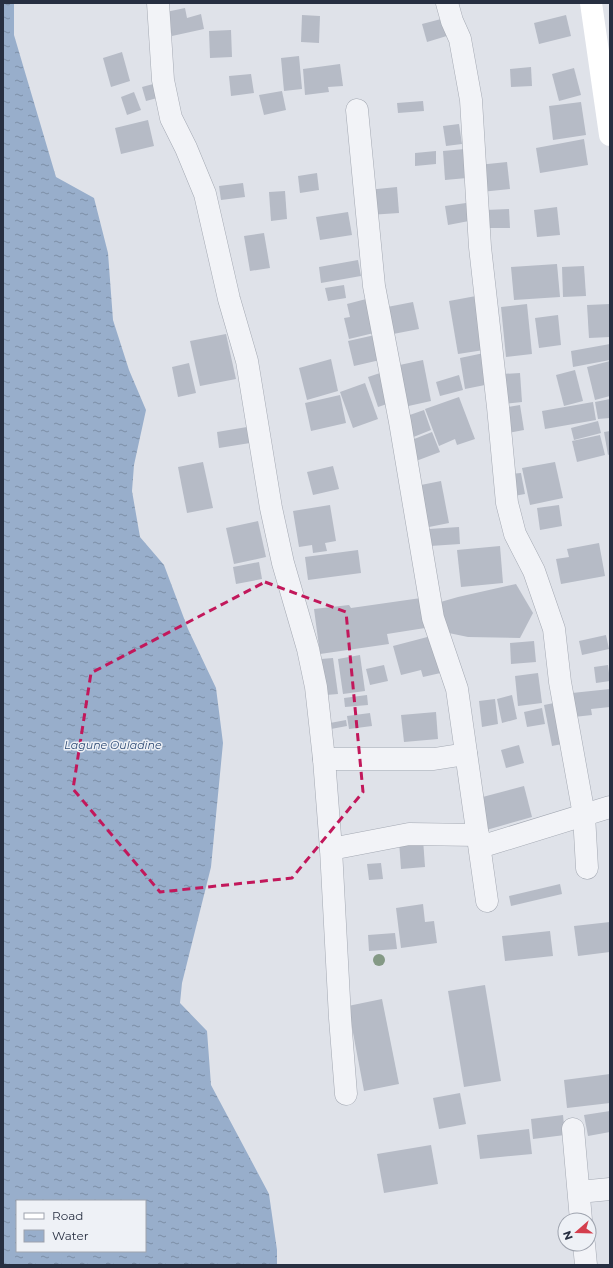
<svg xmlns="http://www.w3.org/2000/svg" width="613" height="1268" font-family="Montserrat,sans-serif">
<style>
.water{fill:url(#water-ripples);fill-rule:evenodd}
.building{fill:#b6bbc6}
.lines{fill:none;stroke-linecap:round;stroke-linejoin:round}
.street-casing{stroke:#a4a9b3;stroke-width:23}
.street{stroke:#f2f3f7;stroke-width:22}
.secondary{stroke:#fff;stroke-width:22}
.tree{fill:#849985}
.marked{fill:none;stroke:#c2185b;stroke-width:3;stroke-dasharray:8 5;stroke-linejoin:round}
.labels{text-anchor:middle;stroke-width:3;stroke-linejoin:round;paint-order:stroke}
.water-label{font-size:11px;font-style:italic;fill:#2f4c76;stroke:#eef1f6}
</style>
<defs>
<pattern id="water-ripples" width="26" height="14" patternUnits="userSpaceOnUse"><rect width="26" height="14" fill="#98aecb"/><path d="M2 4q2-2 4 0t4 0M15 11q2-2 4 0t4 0" fill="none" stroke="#7c8ea6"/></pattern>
</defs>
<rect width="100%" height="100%" fill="#dfe2e9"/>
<path class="water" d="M3 3H14V35L56 177 94 198 108 253 113 320 129 370 146 410 134 465 132 491 140 537 164 565 188 629 216 688 223 743 211 867 182 983 180 1003 207 1031 211 1085 269 1194 277 1250V1265H3ZM17 1201H145V1251H17Z"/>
<g class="building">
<polygon points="185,8 187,18 201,14 204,29 172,36 166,12"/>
<polygon points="302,15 320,16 319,43 301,42"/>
<polygon points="566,15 571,36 539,44 534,23"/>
<polygon points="445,18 450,35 427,42 422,24"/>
<polygon points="231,30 232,57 210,58 209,31"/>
<polygon points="122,52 130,81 111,87 103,58"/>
<polygon points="299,56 302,89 284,91 281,58"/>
<polygon points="340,64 343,86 328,87 329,92 305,95 303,69"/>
<polygon points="531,67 532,86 511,87 510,69"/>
<polygon points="574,68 581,95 559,101 552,74"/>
<polygon points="251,74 254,93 231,96 229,76"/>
<polygon points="157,83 161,97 146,101 142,87"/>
<polygon points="282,91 286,110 264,115 259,95"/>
<polygon points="134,92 141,110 127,115 121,97"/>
<polygon points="423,101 424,111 398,113 397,103"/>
<polygon points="581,102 586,135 553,140 549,106"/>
<polygon points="148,120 154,146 121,154 115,128"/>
<polygon points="459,124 462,144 446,146 443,126"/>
<polygon points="584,139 588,165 540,173 536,148"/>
<polygon points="465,149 467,178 445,180 443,151"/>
<polygon points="436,151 436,164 415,166 415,153"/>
<polygon points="507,162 510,189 481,192 478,165"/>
<polygon points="317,173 319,190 300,193 298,176"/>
<polygon points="243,183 245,197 221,200 219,186"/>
<polygon points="397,187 399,213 369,215 367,190"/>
<polygon points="285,191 287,219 271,221 269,192"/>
<polygon points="466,203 469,221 448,225 445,206"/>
<polygon points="557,207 560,235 537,237 534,210"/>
<polygon points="509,209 510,228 486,228 485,210"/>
<polygon points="348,212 352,235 320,240 316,217"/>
<polygon points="264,233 270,268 250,271 244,236"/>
<polygon points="358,260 361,276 321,283 319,267"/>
<polygon points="557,264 560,297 514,300 511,267"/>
<polygon points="584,266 586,296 563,297 562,267"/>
<polygon points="344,285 346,298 328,301 325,288"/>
<polygon points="476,296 484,350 458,354 449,301"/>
<polygon points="370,298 378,332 349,339 344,318 350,317 347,304"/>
<polygon points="413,302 419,329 388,335 382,308"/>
<polygon points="527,304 532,354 506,357 501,307"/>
<polygon points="610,304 610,337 589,338 587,305"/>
<polygon points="558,315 561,345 539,348 535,318"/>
<polygon points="226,334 236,379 200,386 190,341"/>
<polygon points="375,335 380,360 354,366 348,341"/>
<polygon points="610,344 610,360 573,367 571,351"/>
<polygon points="484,353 490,384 465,389 460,358"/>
<polygon points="331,359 338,391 307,400 299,368"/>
<polygon points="423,360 431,401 404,407 395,366"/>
<polygon points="610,361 610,396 595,400 587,367"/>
<polygon points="189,363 196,393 178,397 172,367"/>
<polygon points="575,370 583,401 564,406 556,375"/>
<polygon points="383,372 393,402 378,407 368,377"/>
<polygon points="520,373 522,402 503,404 501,374"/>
<polygon points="459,375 463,390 440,396 436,382"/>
<polygon points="365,383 378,419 353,428 340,392"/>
<polygon points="340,395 346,423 311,431 305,403"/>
<polygon points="459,397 475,439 457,445 455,439 439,446 425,409"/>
<polygon points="610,399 610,418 598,419 595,402"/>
<polygon points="593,402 596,420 545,429 542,411"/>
<polygon points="520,405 524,430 508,433 503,408"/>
<polygon points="424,410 431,430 411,438 404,417"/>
<polygon points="598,421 601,433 574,440 571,428"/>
<polygon points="247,427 250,443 219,448 217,432"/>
<polygon points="610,431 610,454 608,455 604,432"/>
<polygon points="432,432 440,452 416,461 409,441"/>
<polygon points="600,435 605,455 577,462 572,441"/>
<polygon points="203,462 213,508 187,513 178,467"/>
<polygon points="555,462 563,498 530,505 522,468"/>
<polygon points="333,466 339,489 313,495 307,472"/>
<polygon points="521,473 525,494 514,496 510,474"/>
<polygon points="441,481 449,523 424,528 416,486"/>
<polygon points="330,505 336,541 325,543 327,551 313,553 312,545 299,547 293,511"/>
<polygon points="559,505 562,526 540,530 537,508"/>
<polygon points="258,521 266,557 234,564 226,528"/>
<polygon points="459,527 460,544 430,546 429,529"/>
<polygon points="599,543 605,576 561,584 556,559 569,557 567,549"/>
<polygon points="500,546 503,583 461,587 457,550"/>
<polygon points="358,550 361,573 308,580 305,557"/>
<polygon points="259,562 262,579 236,584 233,567"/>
<polygon points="516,584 533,613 520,638 468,637 444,632 437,603 458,597"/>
<polygon points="421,598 425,628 387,634 389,644 320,654 314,609 349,605 351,608"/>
<polygon points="435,635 445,672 423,677 421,670 401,675 393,646"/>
<polygon points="606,635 609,649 582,655 579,641"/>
<polygon points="534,641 536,662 511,664 510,643"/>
<polygon points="360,655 365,691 343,694 338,659"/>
<polygon points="333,658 338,694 326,695 321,659"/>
<polygon points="384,665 388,681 370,685 366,669"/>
<polygon points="608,665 610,681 596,683 594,667"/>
<polygon points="538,673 542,703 518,706 515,676"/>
<polygon points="610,689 610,707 591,709 592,715 574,717 572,693"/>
<polygon points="367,695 368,705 345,707 344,698"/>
<polygon points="512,695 517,719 502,723 497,699"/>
<polygon points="495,699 498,724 482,727 479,701"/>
<polygon points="559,702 567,743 552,746 544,705"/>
<polygon points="542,708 545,724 527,727 524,712"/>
<polygon points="436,712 438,739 404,742 401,715"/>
<polygon points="370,713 372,726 349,729 347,716"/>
<polygon points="346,720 347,726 331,729 330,723"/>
<polygon points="519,745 524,763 506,768 501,750"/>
<polygon points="524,786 532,817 483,831 475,799"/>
<polygon points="423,839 425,867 401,869 399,841"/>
<polygon points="381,863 383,879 369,880 367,864"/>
<polygon points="560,884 562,894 511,906 509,896"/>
<polygon points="423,904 425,922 434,921 437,943 401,948 396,908"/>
<polygon points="610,922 610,952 578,956 574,926"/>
<polygon points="550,931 553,956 505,961 502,936"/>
<polygon points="395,933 397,949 369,951 368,935"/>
<polygon points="485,985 501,1081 464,1087 448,991"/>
<polygon points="382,999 399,1084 364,1091 348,1006"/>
<polygon points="610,1074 610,1103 567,1108 564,1080"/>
<polygon points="460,1093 466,1124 439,1129 433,1098"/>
<polygon points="610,1111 610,1132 588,1136 584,1115"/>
<polygon points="563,1115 565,1135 533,1139 531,1119"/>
<polygon points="529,1129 532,1154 480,1159 477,1135"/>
<polygon points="431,1145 438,1184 384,1193 377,1154"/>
</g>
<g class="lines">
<defs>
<g id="street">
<polyline points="158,3 163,80 171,118 186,148 205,194 229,299 247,361 271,508 283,563 308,649 316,687 324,759 331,849 340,1018 346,1094"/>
<polyline points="447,3 452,21 460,39 471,100 480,247 498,407 507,503 515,534 534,571 554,629 560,682 584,815 587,868"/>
<polyline points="357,110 374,286 400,422 433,618 457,689 487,901"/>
<polyline points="324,759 434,759 466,754"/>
<polyline points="480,847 610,807"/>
<polyline points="331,849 409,834 478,835"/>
<polyline points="573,1129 581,1220"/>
<polyline points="579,1192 610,1189"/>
<polyline points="584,1244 586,1265"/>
</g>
</defs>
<use href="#street" class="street-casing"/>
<use href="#street" class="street"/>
<polyline class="secondary" points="591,3 610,135"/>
</g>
<circle class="tree" cx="379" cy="960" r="6"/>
<path class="marked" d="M265 582 346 612 363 792 292 878 160 892 73 789 91 673Z"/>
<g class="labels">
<g class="water-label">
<text x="113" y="749">Lagune Ouladine</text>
</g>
</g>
<rect width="613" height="1268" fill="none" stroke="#272f41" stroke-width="8"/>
<rect x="16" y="1200" width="130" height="52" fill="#eef1f6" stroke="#9ea3ae"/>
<rect x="24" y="1213" width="20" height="6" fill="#ffffff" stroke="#9ea3ae"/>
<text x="52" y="1220" font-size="12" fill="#272f41">Road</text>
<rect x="24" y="1230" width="20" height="12" fill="url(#water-ripples)" stroke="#9ea3ae"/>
<text x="52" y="1240" font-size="12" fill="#272f41">Water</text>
<g transform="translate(577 1232) rotate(250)"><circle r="19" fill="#eef1f6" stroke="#9ea3ae"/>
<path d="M0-3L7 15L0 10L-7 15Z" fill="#d43e4d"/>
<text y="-6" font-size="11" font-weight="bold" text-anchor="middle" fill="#272f41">N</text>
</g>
</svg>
